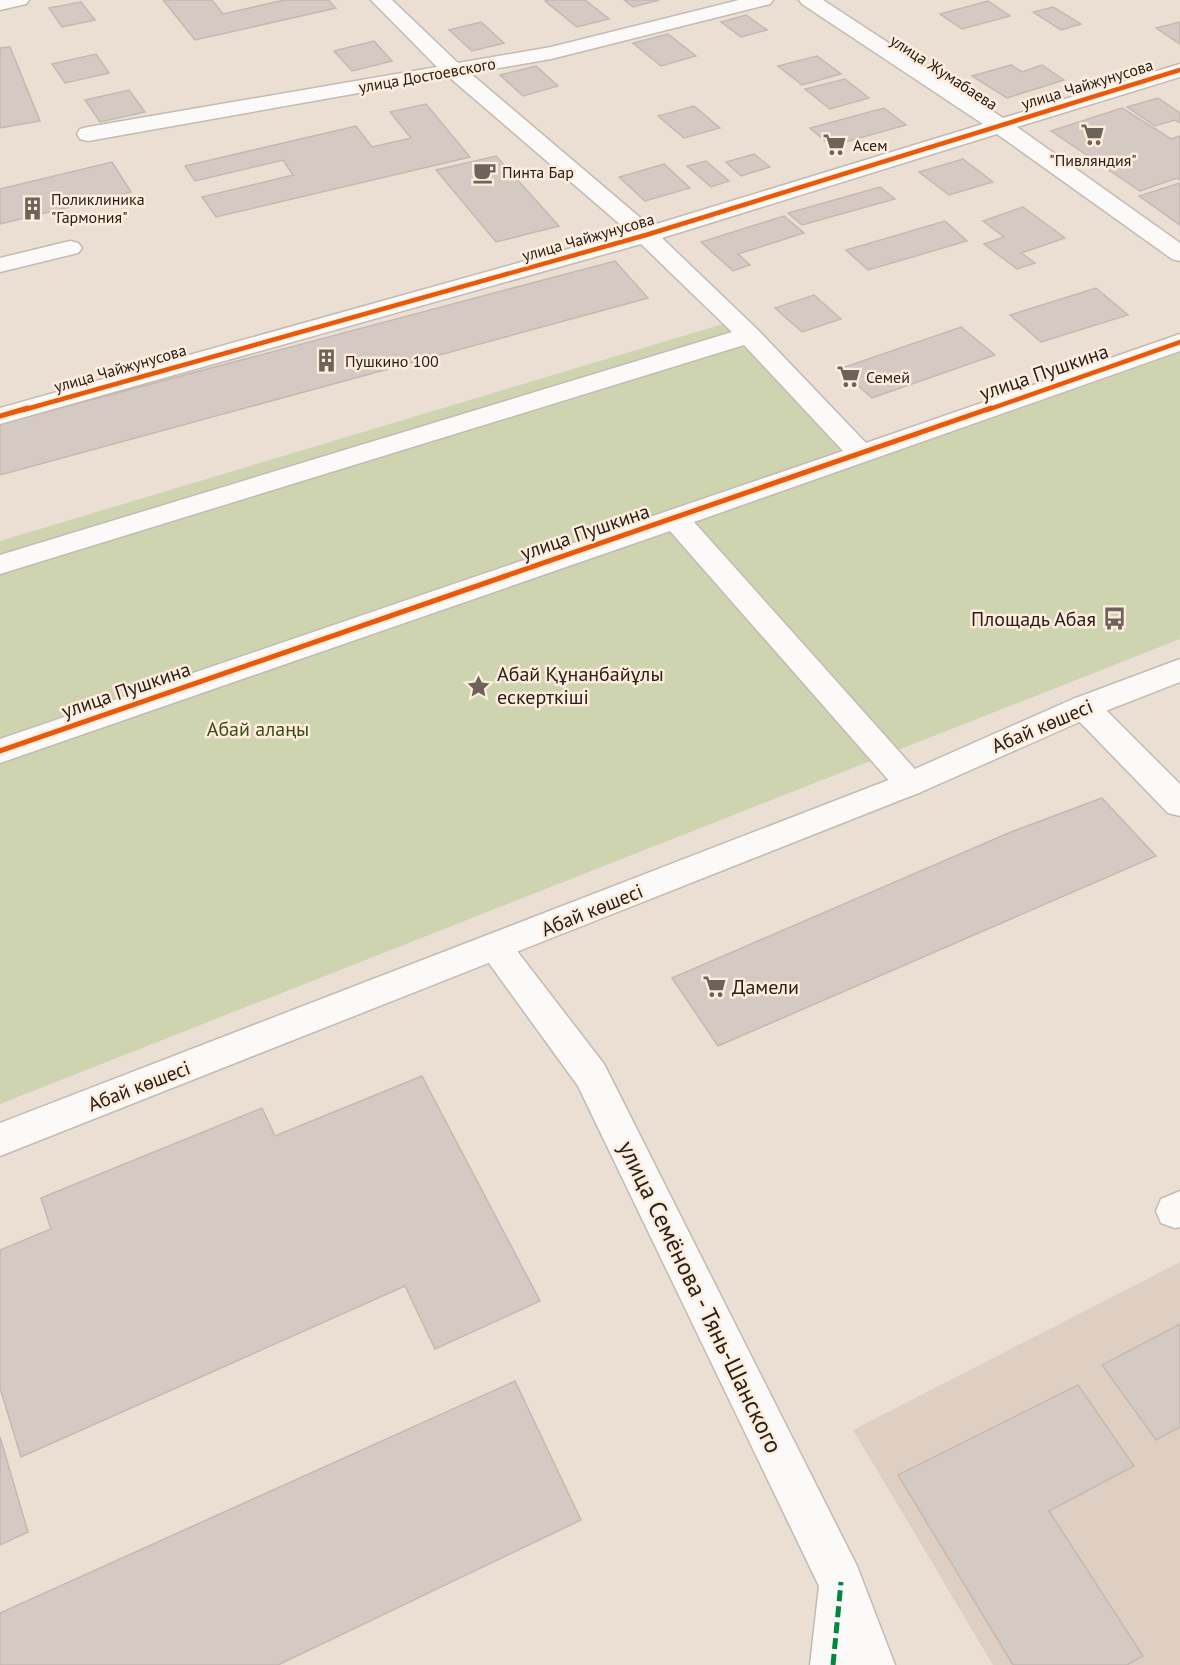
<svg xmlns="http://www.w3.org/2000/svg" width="1180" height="1665" font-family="'PT Sans',sans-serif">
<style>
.industrial{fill:#decfc2}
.green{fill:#ced4b0}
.building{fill:#d4c9c3;stroke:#c4b9b2;stroke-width:1.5}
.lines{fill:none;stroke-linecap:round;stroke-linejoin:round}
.minor-casing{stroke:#c3bab2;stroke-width:3}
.major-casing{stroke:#c3bab2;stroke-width:3}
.minor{fill:#fcfaf9;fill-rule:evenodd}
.major{fill:#fcfaf9;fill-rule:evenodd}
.quiet{stroke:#00873e;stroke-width:5;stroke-dasharray:11 5;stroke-linecap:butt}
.cycleway-far1-casing{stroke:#feeddd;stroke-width:7}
.cycleway-casing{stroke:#feeddd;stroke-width:9}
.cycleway-far1{stroke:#e8590c;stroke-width:4.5}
.cycleway{stroke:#e8590c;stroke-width:5}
.labels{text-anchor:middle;stroke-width:5;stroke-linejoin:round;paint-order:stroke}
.far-street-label{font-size:16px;fill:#28211a;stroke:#feeddd}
.far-poi-label{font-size:16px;fill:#28211a;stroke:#feeddd;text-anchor:start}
.street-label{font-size:20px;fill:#28211a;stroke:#feeddd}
.poi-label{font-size:20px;fill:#28211a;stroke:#feeddd;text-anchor:start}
.park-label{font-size:20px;fill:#3b4b17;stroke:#feeddd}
.near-street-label{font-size:24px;fill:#28211a;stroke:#feeddd}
</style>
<rect width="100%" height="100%" fill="#ebdfd4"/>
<polygon class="industrial" points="1180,1262 1180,1665 993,1665 853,1430"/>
<polygon class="green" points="733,321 855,445 1180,337 1180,639 0,1104 0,541"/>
<g class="building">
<polygon points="163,0 212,0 223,14 284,0 328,0 336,8 195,40"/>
<polygon points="549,0 585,0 609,19 577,27 545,1"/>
<polygon points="624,0 659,0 633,7"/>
<polygon points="988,1 1010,16 962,29 940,14"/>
<polygon points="81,2 95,20 62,27 49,8"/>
<polygon points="1053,7 1081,24 1061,30 1033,12"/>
<polygon points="746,15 767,30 741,37 721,22"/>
<polygon points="481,22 504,43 472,51 449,30"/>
<polygon points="1180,22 1180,44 1156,28"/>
<polygon points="668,34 696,56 661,66 633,43"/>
<polygon points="374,41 392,61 352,71 334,51"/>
<polygon points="10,47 40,121 0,128 0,48"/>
<polygon points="96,54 109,73 65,83 52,64"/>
<polygon points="817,56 841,74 802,85 778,66"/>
<polygon points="1011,65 1022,72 1042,65 1064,80 1007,98 972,76"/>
<polygon points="536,66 558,86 523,96 500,75"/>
<polygon points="845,79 869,98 830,109 805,89"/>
<polygon points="129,90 145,112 100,122 85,100"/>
<polygon points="1158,98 1180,113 1180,123 1175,120 1155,126 1127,107"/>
<polygon points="426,104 470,157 216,217 202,197 293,175 283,160 195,181 185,166 356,126 372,147 411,138 390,112"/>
<polygon points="694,106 720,128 684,138 658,116"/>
<polygon points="884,108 906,125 831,146 810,128"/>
<polygon points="1122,108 1171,139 1180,136 1180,180 1177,178 1140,191 1051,131"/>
<polygon points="754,154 770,167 741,176 726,162"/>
<polygon points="496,156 559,226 496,242 436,170"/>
<polygon points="963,159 993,182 949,195 919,172"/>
<polygon points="706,161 729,181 711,187 687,166"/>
<polygon points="112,162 131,192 0,224 0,189"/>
<polygon points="664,164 690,188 645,201 619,177"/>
<polygon points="1180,183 1180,225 1139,196"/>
<polygon points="880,187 895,199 802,225 788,213"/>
<polygon points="1023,207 1065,238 1021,253 1035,263 1017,269 984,244 1004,237 983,221"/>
<polygon points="784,216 804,233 738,254 750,265 733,271 701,242"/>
<polygon points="945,221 967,241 868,270 846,250"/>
<polygon points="615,261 648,298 0,475 0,424"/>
<polygon points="1096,288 1128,315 1041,342 1010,315"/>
<polygon points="814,295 841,319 802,332 775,308"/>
<polygon points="961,327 995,355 872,398 839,369"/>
<polygon points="1102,798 1156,856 718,1046 672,978 1011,832"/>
<polygon points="422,1076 540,1301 435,1349 405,1286 21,1457 0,1388 0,1250 51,1229 41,1198 262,1108 275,1136"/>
<polygon points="1180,1324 1180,1427 1156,1440 1102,1365"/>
<polygon points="515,1381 581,1520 278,1665 0,1665 0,1613"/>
<polygon points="1078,1385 1134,1466 1049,1511 1143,1656 1127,1665 1013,1665 898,1475"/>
<polygon points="0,1437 28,1532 0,1545"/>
</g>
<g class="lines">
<defs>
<g id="minor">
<polygon points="0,0 29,0 26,4 0,10"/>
<polygon points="371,0 392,0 458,63 551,47 739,0 773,0 770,4 551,59 470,73 650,226 983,124 802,4 799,0 823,0 1003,118 1180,64 1180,77 1017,127 1180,243 1180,261 1172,259 997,134 662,238 758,330 866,443 1180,334 1180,351 694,522 921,776 926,784 921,792 910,796 899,792 670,531 0,763 0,739 843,451 744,345 0,574 0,555 732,332 641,244 0,424 0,408 629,232 449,77 88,141 80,139 77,134 80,129 88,127 437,67"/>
<polygon points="70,241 78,243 82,248 78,253 0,272 0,258"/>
<polygon points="1084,696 1095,699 1180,784 1180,816 1168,813 1073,715 1068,707 1073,699"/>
<polygon points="495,934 507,938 604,1064 857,1566 895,1665 810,1665 819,1586 578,1086 478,948 483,938"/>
<polygon points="1180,1191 1180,1227 1175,1228 1161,1223 1156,1211 1161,1199"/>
</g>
<polygon id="major" points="1180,659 1180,682 1095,715 921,792 0,1156 0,1123 899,776 1073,699"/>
</defs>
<use href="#minor" class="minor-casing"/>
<use href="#major" class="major-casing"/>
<use href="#minor" class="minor"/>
<use href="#major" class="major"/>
<polyline class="quiet" points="833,1665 841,1582"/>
<defs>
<g id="cycleway-far1">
<polyline points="23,410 646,235 1180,70"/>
<polyline points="987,410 1180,342"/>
</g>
<g id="cycleway">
<polyline points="0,416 28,408"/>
<polyline points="0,751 991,408"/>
</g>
</defs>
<use href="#cycleway-far1" class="cycleway-far1-casing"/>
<use href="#cycleway" class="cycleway-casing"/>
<use href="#cycleway-far1" class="cycleway-far1"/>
<use href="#cycleway" class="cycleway"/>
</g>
<defs>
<symbol id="supermarket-bare" viewBox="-9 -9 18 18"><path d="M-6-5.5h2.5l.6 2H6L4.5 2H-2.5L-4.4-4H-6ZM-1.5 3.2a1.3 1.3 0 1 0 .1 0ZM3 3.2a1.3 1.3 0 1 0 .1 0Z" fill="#6c645b" stroke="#feeddd" stroke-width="2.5" paint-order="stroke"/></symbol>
<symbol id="cafe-bare" viewBox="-9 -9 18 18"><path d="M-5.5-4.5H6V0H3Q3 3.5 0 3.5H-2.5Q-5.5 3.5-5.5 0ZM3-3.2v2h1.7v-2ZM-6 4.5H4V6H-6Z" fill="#6c645b" stroke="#feeddd" stroke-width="2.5" paint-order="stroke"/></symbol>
<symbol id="building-bare" viewBox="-9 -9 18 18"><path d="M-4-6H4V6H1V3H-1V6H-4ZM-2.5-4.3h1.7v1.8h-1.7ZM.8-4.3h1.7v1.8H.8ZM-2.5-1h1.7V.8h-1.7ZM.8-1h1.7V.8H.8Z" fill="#6c645b" stroke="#feeddd" stroke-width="2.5" paint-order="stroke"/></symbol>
<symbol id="bus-bare" viewBox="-9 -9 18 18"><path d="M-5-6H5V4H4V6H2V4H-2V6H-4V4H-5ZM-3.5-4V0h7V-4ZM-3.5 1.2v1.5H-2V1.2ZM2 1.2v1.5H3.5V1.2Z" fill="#6c645b" stroke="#feeddd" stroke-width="2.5" paint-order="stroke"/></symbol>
<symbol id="sight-bare" viewBox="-9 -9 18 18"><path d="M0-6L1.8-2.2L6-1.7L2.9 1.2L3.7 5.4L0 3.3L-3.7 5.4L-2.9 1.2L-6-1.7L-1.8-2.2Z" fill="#6c645b" stroke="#feeddd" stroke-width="2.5" paint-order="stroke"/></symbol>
</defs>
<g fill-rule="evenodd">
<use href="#supermarket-bare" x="1076" y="118" width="33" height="33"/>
<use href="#supermarket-bare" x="818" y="128" width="33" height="33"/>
<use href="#cafe-bare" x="468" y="156" width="33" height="33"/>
<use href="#building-bare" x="16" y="192" width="33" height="33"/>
<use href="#building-bare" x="310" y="344" width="33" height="33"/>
<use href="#supermarket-bare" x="832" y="360" width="33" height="33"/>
<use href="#bus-bare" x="1098" y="602" width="33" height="33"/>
<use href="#sight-bare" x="462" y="670" width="33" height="33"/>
<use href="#supermarket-bare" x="698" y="970" width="33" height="33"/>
</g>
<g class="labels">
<g class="far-street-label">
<text transform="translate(944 72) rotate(33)" y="6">улица Жумабаева</text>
<text transform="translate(427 75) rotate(-10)" y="6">улица Достоевского</text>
<text transform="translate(1087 84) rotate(-17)" y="6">улица Чайжунусова</text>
<text transform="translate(588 237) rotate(-16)" y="6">улица Чайжунусова</text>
<text transform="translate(120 368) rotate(-16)" y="6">улица Чайжунусова</text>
</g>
<g class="far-poi-label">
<text x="853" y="151">Асем</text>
<text x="1093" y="166" text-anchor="middle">"Пивляндия"</text>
<text x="502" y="178">Пинта Бар</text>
<text x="51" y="205">Поликлиника<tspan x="51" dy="18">"Гармония"</tspan></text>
<text x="345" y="367">Пушкино 100</text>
<text x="866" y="383">Семей</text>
</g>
<g class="street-label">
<text transform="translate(1044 372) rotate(-19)" y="7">улица Пушкина</text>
<text transform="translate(585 532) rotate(-19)" y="7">улица Пушкина</text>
<text transform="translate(126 690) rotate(-19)" y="7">улица Пушкина</text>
<text transform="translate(1042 726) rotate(-23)" y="7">Абай көшесі</text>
<text transform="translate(592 910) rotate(-22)" y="7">Абай көшесі</text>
<text transform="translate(139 1086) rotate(-21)" y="7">Абай көшесі</text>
</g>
<g class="poi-label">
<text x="1096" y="626" text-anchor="end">Площадь Абая</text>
<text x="497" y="681">Абай Құнанбайұлы<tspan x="497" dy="23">ескерткіші</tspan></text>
<text x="732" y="994">Дамели</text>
</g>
<g class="park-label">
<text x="258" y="736">Абай алаңы</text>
</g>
<g class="near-street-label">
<text transform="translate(700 1297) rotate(64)" y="8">улица Семёнова - Тянь-Шанского</text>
</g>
</g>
</svg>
